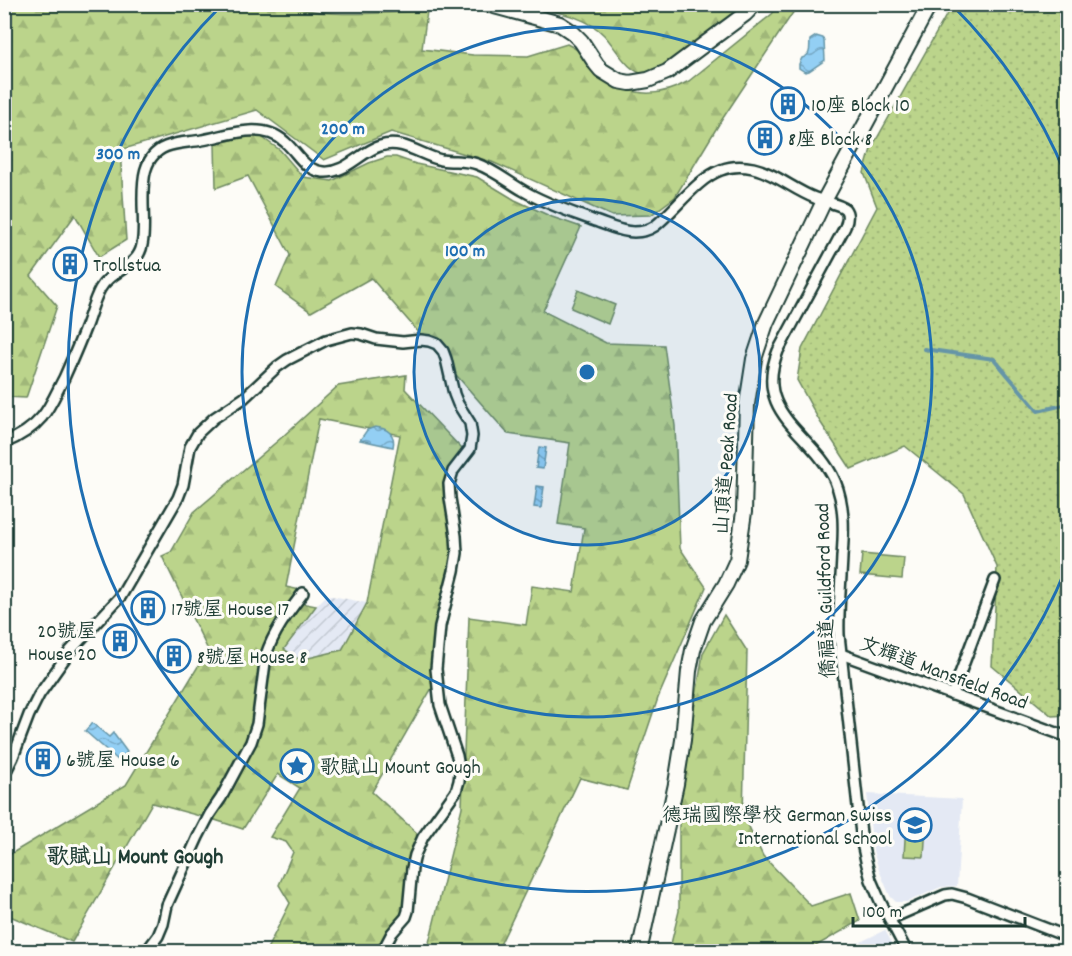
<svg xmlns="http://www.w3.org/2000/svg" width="1072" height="956" font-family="Dekko,'LXGW WenKai TC',sans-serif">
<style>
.built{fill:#e4e9f4}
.industrial{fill:url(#industrial-furrows)}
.grass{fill:url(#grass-dots);stroke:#6d8860;stroke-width:1.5}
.forest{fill:url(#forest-firs);stroke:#6d8860;stroke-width:1.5}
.pitch{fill:#bbd48b;stroke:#6d8860;stroke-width:1.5}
.water{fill:url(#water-waves);stroke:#6595a7;stroke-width:1.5}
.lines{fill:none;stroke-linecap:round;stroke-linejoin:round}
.stream{stroke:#6595a7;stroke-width:4}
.street-casing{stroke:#1f3d34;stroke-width:14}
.secondary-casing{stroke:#1f3d34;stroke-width:18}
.street{stroke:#fdfcf7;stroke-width:9}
.secondary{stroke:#fdfcf7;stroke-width:14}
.ring{fill:none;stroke:#1f6fb2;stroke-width:3}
.labels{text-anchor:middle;stroke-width:6;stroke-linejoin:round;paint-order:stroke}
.poi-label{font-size:20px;fill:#1f3d34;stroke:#fdfcf7;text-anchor:start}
.street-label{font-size:20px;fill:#1f3d34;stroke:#fdfcf7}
.quarter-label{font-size:22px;font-weight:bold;fill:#1f3d34;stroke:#fdfcf7}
.centre{fill:#1f6fb2;stroke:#fdfcf7;stroke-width:3}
.ring-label{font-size:18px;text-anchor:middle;font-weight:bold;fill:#1f6fb2;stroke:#fdfcf7;stroke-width:6;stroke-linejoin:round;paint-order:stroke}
</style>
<defs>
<pattern id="industrial-furrows" width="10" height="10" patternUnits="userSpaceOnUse" patternTransform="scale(1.5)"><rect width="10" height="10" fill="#e4e9f4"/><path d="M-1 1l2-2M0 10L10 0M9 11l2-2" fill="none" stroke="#c3c9d2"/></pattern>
<pattern id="grass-dots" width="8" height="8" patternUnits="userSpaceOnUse" patternTransform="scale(1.5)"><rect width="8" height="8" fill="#bbd48b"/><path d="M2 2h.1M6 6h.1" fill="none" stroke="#a0b779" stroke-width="1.8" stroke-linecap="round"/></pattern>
<pattern id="forest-firs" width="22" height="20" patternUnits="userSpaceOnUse" patternTransform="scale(1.5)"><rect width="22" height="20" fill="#bbd48b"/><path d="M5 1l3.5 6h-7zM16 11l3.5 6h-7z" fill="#a0b779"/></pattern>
<pattern id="water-waves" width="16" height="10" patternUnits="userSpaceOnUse" patternTransform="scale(1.5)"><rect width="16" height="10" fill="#93cff4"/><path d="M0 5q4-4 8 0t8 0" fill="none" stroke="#77a9c6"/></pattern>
</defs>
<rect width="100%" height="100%" fill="#fdfcf7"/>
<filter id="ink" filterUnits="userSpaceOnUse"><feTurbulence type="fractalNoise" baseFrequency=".0167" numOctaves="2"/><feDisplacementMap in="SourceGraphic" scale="12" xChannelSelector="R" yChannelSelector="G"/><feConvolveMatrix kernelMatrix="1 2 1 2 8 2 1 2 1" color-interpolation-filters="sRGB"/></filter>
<g filter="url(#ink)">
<g class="built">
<polygon points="867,794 962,799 957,886 941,887 907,902 896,902 890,896 879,870 873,851"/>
<polygon points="885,930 894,947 895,951 842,951"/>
</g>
<polygon class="industrial" points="327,595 367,603 342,650 300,660 284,649 316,606"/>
<polygon class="grass" points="952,5 1067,5 1067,715 1052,716 992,666 997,567 964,494 905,446 851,469 819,420 797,380 802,349 877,207 864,173 871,149"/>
<g class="forest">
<path d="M280 4C325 19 379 12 427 11L422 49 473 55 528 56 567 44C571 46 576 49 579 51 583 55 585 59 588 62 620 93 648 104 689 81L772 14 779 5H798L719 124 675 197 651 215 612 216 492 162 391 132 324 160 257 110 120 150 126 240 99 257 75 215 31 276 57 306 26 398 5 397 4 5Z"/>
<path d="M528 5H745C728 18 664 72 648 74 629 76 615 46 604 35 585 15 554 12 528 5Z"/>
<polygon points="257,134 280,150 303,177 332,181 369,163 387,157 396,157 416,164 477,177 515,200 552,217 581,227 543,311 606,343 664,345 675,426 680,548 706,587 658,698 627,790 580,778 497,951 427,951 462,807 469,617 526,625 532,586 574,592 584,528 558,524 570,443 508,434 371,278 311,312 276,287 290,255 248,176 216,188 215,144"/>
<polygon points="406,375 405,389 464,451 445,485 452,544 450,568 435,632 432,650 433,686 372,792 419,835 413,848 409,860 406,900 403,912 389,930 377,951 266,951 290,903 279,885 293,852 286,842 270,837 300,788 278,774 243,829 212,819 225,800 255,744 270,656 282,629 301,603 316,606 284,649 300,660 342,650 367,603 400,435 319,419 286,587 300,590 274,624 265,642 261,654 253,724 247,741 218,796 203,817 152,803 72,942 5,914 4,858 126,785 208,650 162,556 171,552 194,512 281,438 338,386"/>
<polygon points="724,615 747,651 743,814 763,856 811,906 851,893 860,921 807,951 669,952 679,911 679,804 703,653"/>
</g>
<g class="pitch">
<polygon points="578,290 615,305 608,324 571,308"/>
<polygon points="862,554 904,558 902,579 860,575"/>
<polygon points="906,823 926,825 924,857 904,856"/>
</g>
<g class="water">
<path d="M816 36 823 38 824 41 825 60 809 71 805 72 799 68V64L802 58C812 55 809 48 810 40Z"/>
<path d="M375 427C387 428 396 434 393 447L360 440 367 430Z"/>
<polygon points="539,447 546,448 543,469 536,468"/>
<polygon points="537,486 544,487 541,508 534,507"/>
<polygon points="92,723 109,737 113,733 127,752 119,761 85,731"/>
</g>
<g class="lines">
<polyline class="stream" points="924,349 994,359 1038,411 1068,404"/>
<defs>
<g id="street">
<path d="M4 443C19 437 32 429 42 417 51 406 57 391 64 378 72 360 80 342 87 323 91 312 94 300 100 289 110 270 138 268 142 245 149 214 128 156 171 145 181 142 192 142 202 140 229 135 262 121 285 142 298 153 304 170 323 172 345 174 360 152 380 146 403 139 420 155 441 160 453 162 465 160 477 164 494 170 508 182 524 191 546 204 571 212 595 221 607 225 620 232 634 232 642 232 649 230 655 226 675 210 698 178 721 170 731 166 743 166 753 168 775 173 794 190 815 198 822 201 840 204 845 209 849 214 847 222 845 227L778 351C752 415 813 432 835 481 845 505 844 531 842 557 841 583 838 609 839 635L862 843 866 861 871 880 881 903 907 952"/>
<polyline points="841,654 1068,737"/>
<polyline points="952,695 995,580"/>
<polyline points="4,775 13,757 29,715 39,695 70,651 121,596 178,498 183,485 190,447 198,433 214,418 244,398 277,367 287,360 326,340 352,333 361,334 376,339 403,342 421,340 429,341 437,344 443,351 446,359 454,394 458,404 470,423 472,436 470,449 453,471 449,484 450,498 456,536 457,553 454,571 440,626 436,669 440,705 457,756 460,773 459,781 456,791 423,837 415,855 412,868 408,911 406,917 392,933 382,952"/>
<polyline points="890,919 945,895 952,894 967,898 1068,937"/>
<path d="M146 952 158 936 163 924 167 905 198 837 210 814 221 798 251 742 257 724 266 655C274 631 288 613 303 593"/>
</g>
<g id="secondary">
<polyline points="487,4 560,24 572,32 581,41 596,64 601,70 619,81 630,83 648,80 667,72 745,14 755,4"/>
<polyline points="639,952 676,784 683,740 689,671 693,650 703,621 726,584 737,560 744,512 747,404 754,359 766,323 824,201 930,4"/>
</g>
</defs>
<use href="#street" class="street-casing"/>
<use href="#secondary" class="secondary-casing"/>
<use href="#street" class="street"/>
<use href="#secondary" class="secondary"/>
</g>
</g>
<circle cx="587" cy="372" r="173" fill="#1f6fb2" fill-opacity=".12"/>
<g class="ring">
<circle cx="587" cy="372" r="173"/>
<circle cx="587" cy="372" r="345"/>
<path d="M1067 566A518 518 0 1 1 221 6M953 6A518 518 0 0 1 1067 178"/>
</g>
<defs>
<symbol id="building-ring" viewBox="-11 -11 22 22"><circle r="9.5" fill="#fdfcf7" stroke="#1f6fb2" stroke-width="1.5"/><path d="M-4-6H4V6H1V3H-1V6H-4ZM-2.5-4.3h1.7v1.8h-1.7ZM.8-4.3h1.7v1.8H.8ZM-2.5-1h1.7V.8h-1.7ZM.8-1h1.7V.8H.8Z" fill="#1f6fb2"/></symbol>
<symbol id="sight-ring" viewBox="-11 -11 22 22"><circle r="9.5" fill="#fdfcf7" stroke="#1f6fb2" stroke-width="1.5"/><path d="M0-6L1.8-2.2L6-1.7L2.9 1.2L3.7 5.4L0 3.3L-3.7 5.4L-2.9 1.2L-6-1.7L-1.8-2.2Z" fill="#1f6fb2"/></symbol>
<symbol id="school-ring" viewBox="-11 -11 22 22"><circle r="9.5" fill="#fdfcf7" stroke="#1f6fb2" stroke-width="1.5"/><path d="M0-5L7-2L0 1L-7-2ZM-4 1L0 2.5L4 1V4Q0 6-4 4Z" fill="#1f6fb2"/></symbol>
</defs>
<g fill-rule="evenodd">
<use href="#building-ring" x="769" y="85" width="38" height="38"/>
<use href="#building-ring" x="746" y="119" width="38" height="38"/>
<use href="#building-ring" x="51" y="245" width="38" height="38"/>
<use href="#building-ring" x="129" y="589" width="38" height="38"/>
<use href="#building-ring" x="101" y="622" width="38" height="38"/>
<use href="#building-ring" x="155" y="637" width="38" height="38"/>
<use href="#building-ring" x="24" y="740" width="38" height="38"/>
<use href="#sight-ring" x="278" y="747" width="38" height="38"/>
<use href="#school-ring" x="896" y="806" width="38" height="38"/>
</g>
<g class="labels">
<g class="poi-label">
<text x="811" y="111">10座 Block 10</text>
<text x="788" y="145">8座 Block 8</text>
<text x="93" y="271">Trollstua</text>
<text x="171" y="615">17號屋 House 17</text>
<text x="97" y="637" text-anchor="end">20號屋<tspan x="97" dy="23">House 20</tspan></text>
<text x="197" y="663">8號屋 House 8</text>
<text x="66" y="766">6號屋 House 6</text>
<text x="320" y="773">歌賦山 Mount Gough</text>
<text x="892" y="821" text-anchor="end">德瑞國際學校 German Swiss<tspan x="892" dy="23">International School</tspan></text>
</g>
<g class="street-label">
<text transform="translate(725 464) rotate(-86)" y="7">山頂道 Peak Road</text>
<text transform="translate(824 591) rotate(-92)" y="7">僑福道 Guildford Road</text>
<text transform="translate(944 672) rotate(20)" y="7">文輝道 Mansfield Road</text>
</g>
<g class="quarter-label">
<text x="135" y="863">歌賦山 Mount Gough</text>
</g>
</g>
<circle cx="587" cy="372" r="9" class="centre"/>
<g class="ring-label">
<text x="343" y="134">200 m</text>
<text x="118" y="159">300 m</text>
<text x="465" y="256">100 m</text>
</g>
<rect width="1072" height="956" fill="none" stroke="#fdfcf7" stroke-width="24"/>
<rect x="12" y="12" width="1048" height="932" fill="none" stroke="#1f3d34" stroke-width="2" filter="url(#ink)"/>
<path d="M853 917v9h172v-9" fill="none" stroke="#1f3d34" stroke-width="3"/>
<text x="862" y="917" font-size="18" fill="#1f3d34" stroke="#fdfcf7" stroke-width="4.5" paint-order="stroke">100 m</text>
</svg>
